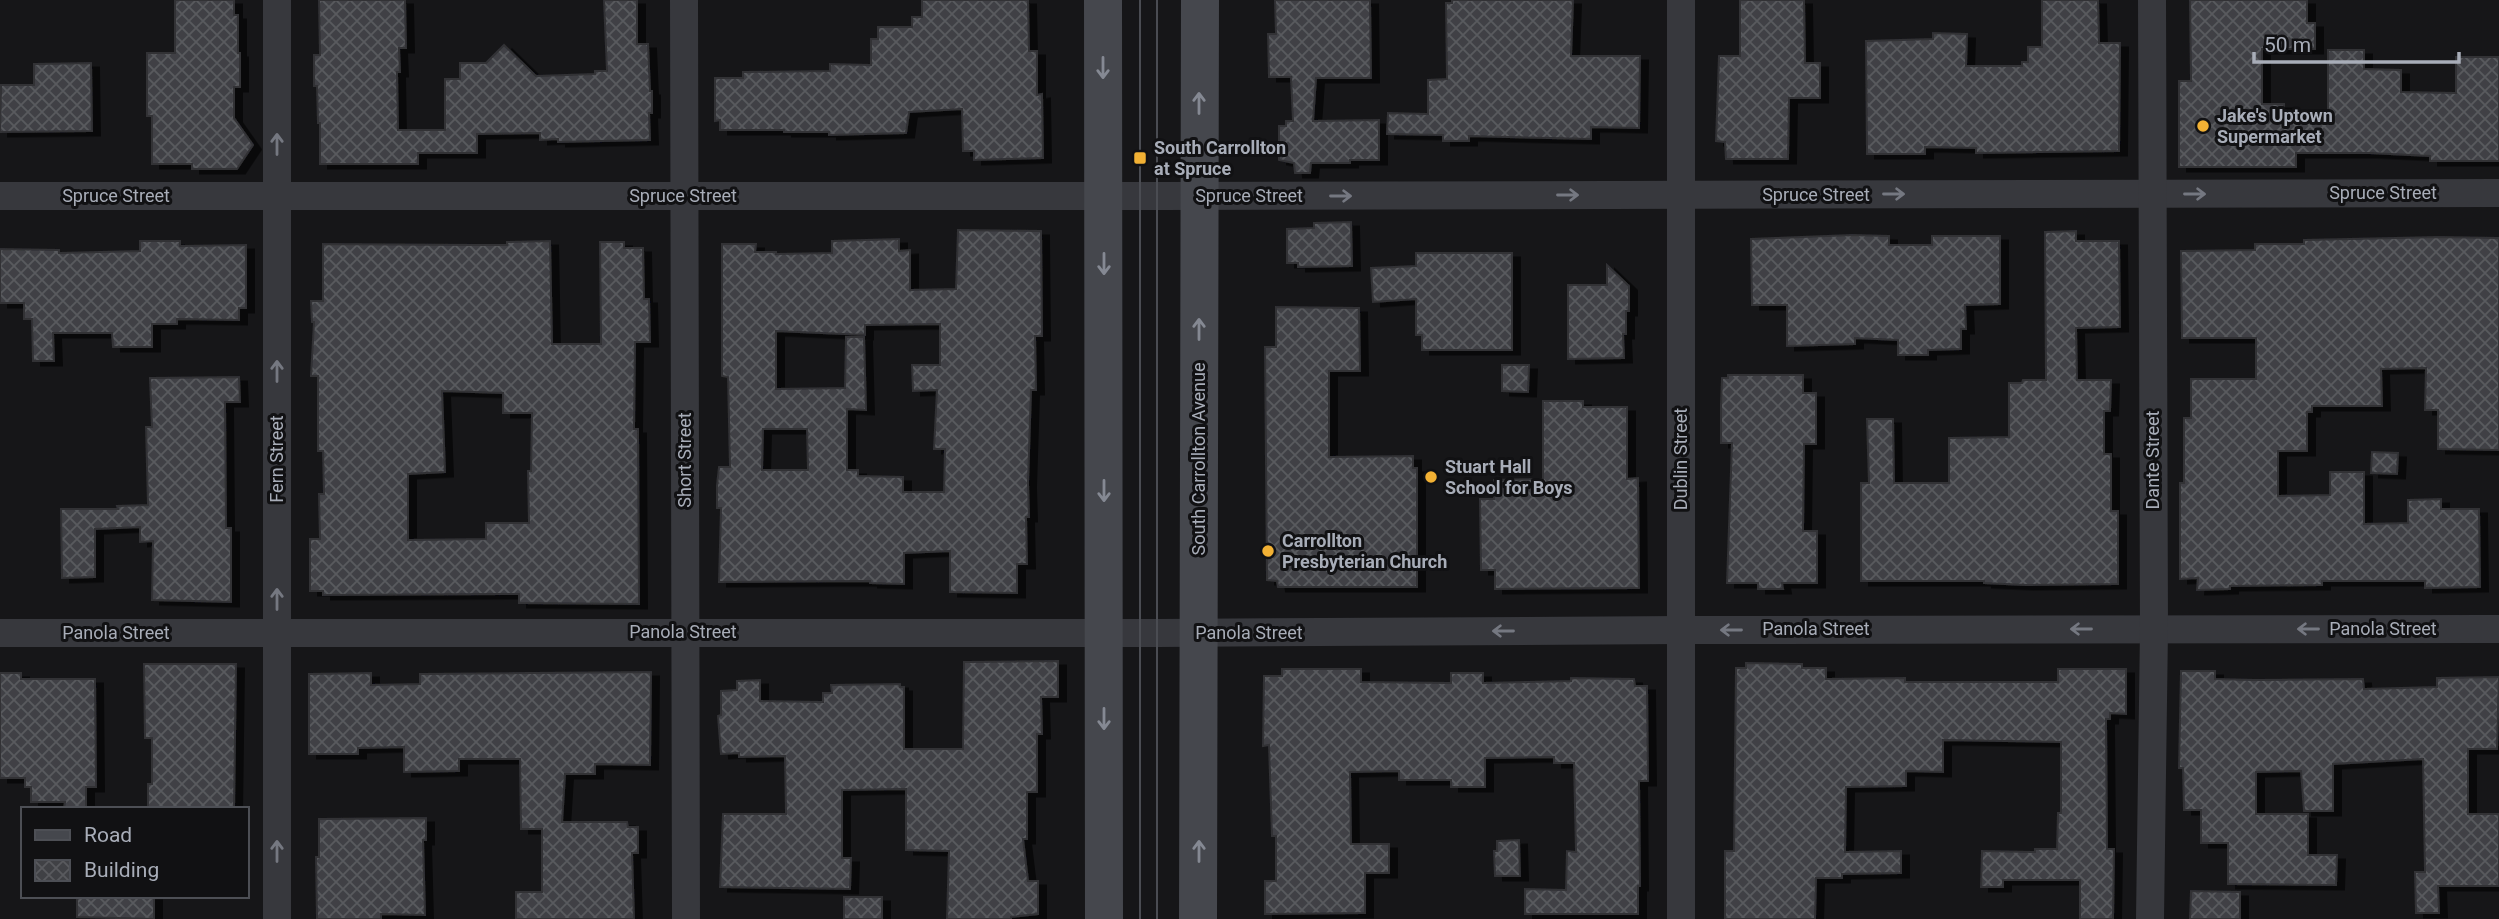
<svg xmlns="http://www.w3.org/2000/svg" width="2499" height="919" font-family="Roboto,sans-serif">
<style>
.building{fill:url(#building-cross-hatch);stroke:#303034;stroke-width:2;fill-rule:evenodd;filter:url(#shadow)}
.lines{fill:none;stroke-linecap:round;stroke-linejoin:round}
.street{stroke:#37383d;stroke-width:28}
.secondary{stroke:#45474d;stroke-width:38}
.tram{stroke:#4a4c52;stroke-width:2}
.oneway{stroke:#858993}
.oneway2{stroke:#757881}
.poi-dot{fill:#f2b134;stroke:#111113;stroke-width:2.5}
.labels{text-anchor:middle;stroke-width:6;stroke-linejoin:round;paint-order:stroke}
.poi-label{font-size:18px;font-weight:bold;fill:#a8adb8;stroke:#111113;text-anchor:start}
.street-label{font-size:18px;fill:#a8adb8;stroke:#111113}
</style>
<defs>
<pattern id="building-cross-hatch" width="8" height="8" patternUnits="userSpaceOnUse" patternTransform="scale(1.75)"><rect width="8" height="8" fill="#404145"/><path d="M0 0l8 8M0 8l8-8" fill="none" stroke="#595a5e"/></pattern>
<filter id="shadow"><feDropShadow dx="8" dy="4.5" stdDeviation="0" flood-color="#0009"/></filter>
</defs>
<rect width="100%" height="100%" fill="#161618"/>
<g class="building">
<polygon points="175,0 234,0 234,15 238,15 238,53 240,53 240,87 234,87 234,118 253,145 237,169 192,169 192,164 152,164 152,116 147,116 147,53 175,53"/>
<polygon points="319,0 405,0 406,48 399,48 400,72 397,72 398,130 445,130 445,79 460,79 460,63 486,63 504,45 536,76 595,74 595,71 607,71 604,0 637,0 637,44 648,44 650,91 652,91 652,113 649,113 650,140 558,142 558,139 540,140 540,133 477,134 477,153 418,153 418,164 320,164 320,123 318,123 317,86 314,86 314,55 320,55"/>
<polygon points="922,0 1028,0 1029,51 1037,51 1037,95 1042,94 1043,158 974,160 974,151 963,151 962,109 909,112 906,133 829,135 829,132 784,132 784,130 720,130 720,120 715,121 715,78 743,78 743,72 830,71 830,64 871,65 871,39 878,39 878,27 912,27 912,17 922,17"/>
<polygon points="1275,0 1370,0 1371,78 1316,78 1313,121 1379,120 1379,160 1350,160 1350,163 1311,163 1310,173 1295,173 1294,163 1279,160 1279,126 1286,126 1286,121 1293,121 1291,77 1269,77 1268,34 1276,34"/>
<polygon points="1452,0 1573,0 1571,56 1640,56 1639,128 1591,127 1591,139 1469,136 1469,141 1443,141 1443,135 1387,134 1388,113 1428,114 1428,80 1447,79 1446,3 1452,3"/>
<polygon points="1740,0 1804,0 1805,63 1820,63 1820,98 1789,98 1788,159 1726,159 1725,142 1716,141 1719,56 1740,56"/>
<polygon points="2042,0 2098,0 2099,43 2120,43 2119,151 1976,153 1976,148 1925,147 1925,154 1867,154 1866,41 1933,39 1933,33 1967,34 1966,66 2022,66 2022,62 2028,62 2028,47 2042,47"/>
<polygon points="2190,0 2307,0 2307,23 2315,23 2315,49 2262,49 2262,104 2284,104 2284,120 2328,121 2328,50 2364,50 2364,69 2401,70 2401,92 2456,93 2456,57 2499,57 2499,161 2430,161 2430,156 2369,153 2296,153 2296,167 2179,167 2179,81 2191,81"/>
<polygon points="91,63 92,131 0,132 1,85 34,85 34,64"/>
<polygon points="1351,222 1352,266 1298,267 1298,263 1287,263 1287,229 1314,228 1314,223"/>
<path d="M958 230 1041 231 1042 336H1035L1036 390H1031L1028 483 1029 517H1026L1027 564H1017V593L950 592V551L904 553V584L870 583V581L719 582 721 508H717V485L719 467H730L728 377 722 376V244H756L755 252H776V254L832 253V241L899 239V251L910 250V290L956 289ZM940 324V365H912L913 391 937 390 934 449H945L944 492H903V477L858 476V470H847V409L866 410 864 337H846L845 388 776 389V331L865 335V325ZM763 429H807L808 470H762Z"/>
<polygon points="2076,231 2076,241 2119,241 2120,327 2076,328 2077,380 2111,380 2110,411 2104,411 2104,454 2111,454 2111,511 2118,511 2118,584 2025,585 1984,583 1984,581 1861,581 1861,483 1869,483 1867,419 1893,419 1894,483 1949,483 1949,438 2009,437 2009,383 2022,383 2023,380 2046,380 2045,232"/>
<polygon points="1852,235 1889,236 1889,245 1932,245 1932,236 2000,236 2000,304 1965,305 1966,329 1961,329 1961,349 1928,350 1928,355 1898,355 1898,340 1855,338 1855,344 1787,346 1787,305 1752,305 1751,239"/>
<polygon points="2439,237 2499,238 2499,450 2438,449 2438,410 2425,410 2426,368 2381,369 2382,406 2312,406 2312,412 2307,412 2307,451 2278,451 2278,496 2330,495 2330,472 2364,472 2364,524 2408,523 2408,500 2441,499 2441,509 2479,509 2480,587 2425,588 2425,581 2322,581 2322,585 2230,586 2230,589 2197,590 2198,578 2180,579 2180,483 2184,483 2184,418 2191,418 2191,379 2256,379 2256,338 2182,338 2181,251 2255,250 2255,244 2304,244 2304,240"/>
<polygon points="140,241 180,241 180,246 246,245 246,308 239,308 239,320 177,319 177,324 152,324 152,347 113,347 112,333 53,333 54,361 33,361 32,319 24,319 24,303 0,303 0,249 59,250 59,253 140,251"/>
<path d="M550 241 552 344H601L600 242H624V248H643L644 299H649L650 342H635L634 429H638L639 604 519 603V594L323 595V591H310V539H320L319 494H324L323 451H318V376H311L314 322H312L311 301H323V244L480 245H507V242ZM442 391 503 393V413H532L531 471H528L529 523H486V539L408 540V474L445 472Z"/>
<polygon points="1416,253 1512,253 1512,350 1422,350 1422,335 1416,335 1416,299 1373,302 1371,268 1416,266"/>
<polygon points="1607,265 1629,286 1629,311 1626,311 1626,334 1623,334 1624,358 1568,359 1568,285 1607,285"/>
<polygon points="1276,307 1359,308 1360,371 1329,371 1329,457 1413,456 1413,468 1417,468 1417,587 1278,587 1277,581 1267,580 1265,347 1276,347"/>
<polygon points="1502,365 1529,365 1528,392 1502,391"/>
<polygon points="1728,375 1803,375 1803,393 1816,393 1816,444 1804,444 1803,531 1817,531 1817,583 1782,583 1783,589 1758,589 1758,583 1727,583 1732,443 1721,443 1721,404 1722,378 1728,378"/>
<polygon points="239,377 240,402 225,402 226,528 231,528 231,602 152,600 153,541 140,542 140,527 95,529 95,577 62,578 61,509 118,509 117,506 148,505 146,427 152,427 150,378"/>
<polygon points="1543,401 1583,401 1583,407 1627,407 1627,479 1638,478 1639,588 1495,589 1495,570 1481,570 1480,499 1494,499 1494,480 1543,479"/>
<polygon points="2372,452 2398,453 2397,474 2371,473"/>
<polygon points="1058,661 1058,697 1041,697 1042,734 1037,734 1037,792 1027,792 1027,839 1023,839 1028,881 1038,881 1038,914 1011,917 1011,919 947,919 949,851 906,850 906,789 842,790 842,858 851,858 850,889 720,887 723,814 786,814 785,756 739,757 739,753 721,754 718,716 721,715 721,691 737,690 737,681 760,680 760,701 823,702 823,693 832,693 831,685 900,684 900,687 904,687 904,749 963,749 964,662"/>
<polygon points="1746,663 1802,664 1802,668 1826,668 1826,679 1905,678 1905,682 2058,682 2058,669 2126,669 2126,714 2110,713 2110,719 2106,719 2107,849 2114,849 2113,919 2080,919 2080,880 2003,880 2003,887 1981,887 1982,851 2035,852 2035,849 2057,849 2058,813 2061,813 2061,742 1943,740 1943,772 1906,771 1906,786 1846,787 1845,852 1901,851 1901,873 1842,874 1842,878 1816,878 1815,919 1725,919 1725,851 1734,851 1736,668 1746,668"/>
<polygon points="144,664 236,664 234,809 148,809 148,784 152,784 152,738 145,738"/>
<polygon points="1282,669 1361,669 1361,682 1451,683 1451,673 1483,673 1483,683 1571,681 1571,678 1634,679 1635,686 1647,686 1648,781 1639,781 1640,886 1638,886 1638,914 1525,914 1525,889 1566,890 1567,851 1576,852 1574,763 1554,763 1554,757 1485,758 1485,787 1451,787 1451,780 1399,780 1399,771 1350,772 1351,844 1389,844 1389,873 1365,873 1365,913 1265,914 1265,881 1276,881 1276,836 1272,836 1269,745 1263,746 1264,676 1282,676"/>
<polygon points="2181,671 2215,671 2215,679 2255,680 2363,679 2364,689 2437,687 2437,678 2499,677 2497,749 2468,749 2468,814 2499,814 2499,886 2438,886 2439,913 2416,913 2415,872 2425,872 2423,759 2333,764 2333,811 2304,811 2301,771 2256,772 2256,814 2308,814 2308,855 2337,855 2336,885 2228,884 2228,843 2201,843 2201,810 2184,810 2183,768 2179,768"/>
<polygon points="651,672 650,765 595,764 595,774 565,774 562,822 627,822 628,827 638,827 638,853 632,853 634,919 516,919 516,892 542,892 542,829 521,829 520,759 459,759 459,771 404,772 404,747 358,748 358,754 309,754 309,674 371,673 371,685 420,684 420,674"/>
<polygon points="0,673 21,673 21,679 95,679 96,787 86,787 86,809 64,809 65,802 31,802 31,787 25,787 25,778 0,778"/>
<polygon points="426,818 426,840 423,840 425,915 381,914 381,919 317,919 316,857 319,857 319,819"/>
<polygon points="1519,840 1520,876 1495,876 1494,851 1497,851 1497,841"/>
<polygon points="2191,891 2240,892 2240,919 2190,919"/>
<polygon points="77,896 154,896 154,919 77,917"/>
<rect x="844" y="897" width="38" height="22"/>
</g>
<g class="lines">
<g class="street">
<polyline points="277,0 277,919"/>
<polyline points="684,0 686,919"/>
<polyline points="0,196 1157,196 2499,193"/>
<polyline points="0,633 1157,633 1681,630 2499,629"/>
<polyline points="1681,919 1681,0"/>
<polyline points="2150,919 2154,629 2152,0"/>
</g>
<g class="secondary">
<polyline points="1103,0 1104,919"/>
<polyline points="1198,919 1200,0"/>
</g>
<g class="tram">
<polyline points="1140,0 1140,919"/>
<polyline points="1157,0 1157,919"/>
</g>
</g>
<defs><path id="oneway-shaft" d="M-6 0H5M1.5-3L5.5 0L1.5 3" fill="none" stroke-width="1.6" stroke-linecap="round" stroke-linejoin="round" transform="scale(1.75)"/></defs>
<g class="oneway">
<use href="#oneway-shaft" transform="translate(1103 68) rotate(90)"/>
<use href="#oneway-shaft" transform="translate(1199 103) rotate(-90)"/>
<use href="#oneway-shaft" transform="translate(1104 264) rotate(90)"/>
<use href="#oneway-shaft" transform="translate(1199 329) rotate(-90)"/>
<use href="#oneway-shaft" transform="translate(1104 491) rotate(90)"/>
<use href="#oneway-shaft" transform="translate(1104 719) rotate(90)"/>
<use href="#oneway-shaft" transform="translate(1199 851) rotate(-90)"/>
</g>
<g class="oneway2">
<use href="#oneway-shaft" transform="translate(277 144) rotate(-90)"/>
<use href="#oneway-shaft" transform="translate(1894 194)"/>
<use href="#oneway-shaft" transform="translate(2195 194)"/>
<use href="#oneway-shaft" transform="translate(1568 195)"/>
<use href="#oneway-shaft" transform="translate(1341 196)"/>
<use href="#oneway-shaft" transform="translate(277 371) rotate(-90)"/>
<use href="#oneway-shaft" transform="translate(277 599) rotate(-90)"/>
<use href="#oneway-shaft" transform="translate(2081 629) rotate(180)"/>
<use href="#oneway-shaft" transform="translate(2308 629) rotate(-180)"/>
<use href="#oneway-shaft" transform="translate(1731 630) rotate(180)"/>
<use href="#oneway-shaft" transform="translate(1503 631) rotate(180)"/>
<use href="#oneway-shaft" transform="translate(277 851) rotate(-90)"/>
</g>
<g class="poi-dot">
<circle cx="2203" cy="126" r="7"/>
<rect x="1133" y="151" width="14" height="14" rx="3.5"/>
<circle cx="1431" cy="477" r="7"/>
<circle cx="1268" cy="551" r="7"/>
</g>
<g class="labels">
<g class="poi-label">
<text x="2217" y="122">Jake's Uptown<tspan x="2217" dy="21">Supermarket</tspan></text>
<text x="1154" y="154">South Carrollton<tspan x="1154" dy="21">at Spruce</tspan></text>
<text x="1445" y="473">Stuart Hall<tspan x="1445" dy="21">School for Boys</tspan></text>
<text x="1282" y="547">Carrollton<tspan x="1282" dy="21">Presbyterian Church</tspan></text>
</g>
<g class="street-label">
<text x="2383" y="199">Spruce Street</text>
<text x="1816" y="201">Spruce Street</text>
<text x="116" y="202">Spruce Street</text>
<text x="683" y="202">Spruce Street</text>
<text x="1249" y="202">Spruce Street</text>
<text transform="translate(277 459) rotate(-90)" y="6">Fern Street</text>
<text transform="translate(1199 459) rotate(-90)" y="6">South Carrollton Avenue</text>
<text transform="translate(1681 459) rotate(-90)" y="6">Dublin Street</text>
<text transform="translate(685 460) rotate(-90)" y="6">Short Street</text>
<text transform="translate(2153 460) rotate(-90)" y="6">Dante Street</text>
<text x="1816" y="635">Panola Street</text>
<text x="2383" y="635">Panola Street</text>
<text x="683" y="638">Panola Street</text>
<text x="116" y="639">Panola Street</text>
<text x="1249" y="639">Panola Street</text>
</g>
</g>
<rect x="21" y="807" width="228" height="91" fill="#111113" stroke="#4d4f55" stroke-width="2"/>
<rect x="35" y="830" width="35" height="10" fill="#45474d" stroke="#4d4f55" stroke-width="2"/>
<text x="84" y="842" font-size="21" fill="#a8adb8">Road</text>
<rect x="35" y="860" width="35" height="21" fill="url(#building-cross-hatch)" stroke="#4d4f55" stroke-width="2"/>
<text x="84" y="877" font-size="21" fill="#a8adb8">Building</text>
<path d="M2254 52v10h205v-10" fill="none" stroke="#a8adb8" stroke-width="3.5"/>
<text x="2264" y="52" font-size="21" fill="#a8adb8" stroke="#111113" stroke-width="5" paint-order="stroke">50 m</text>
</svg>
